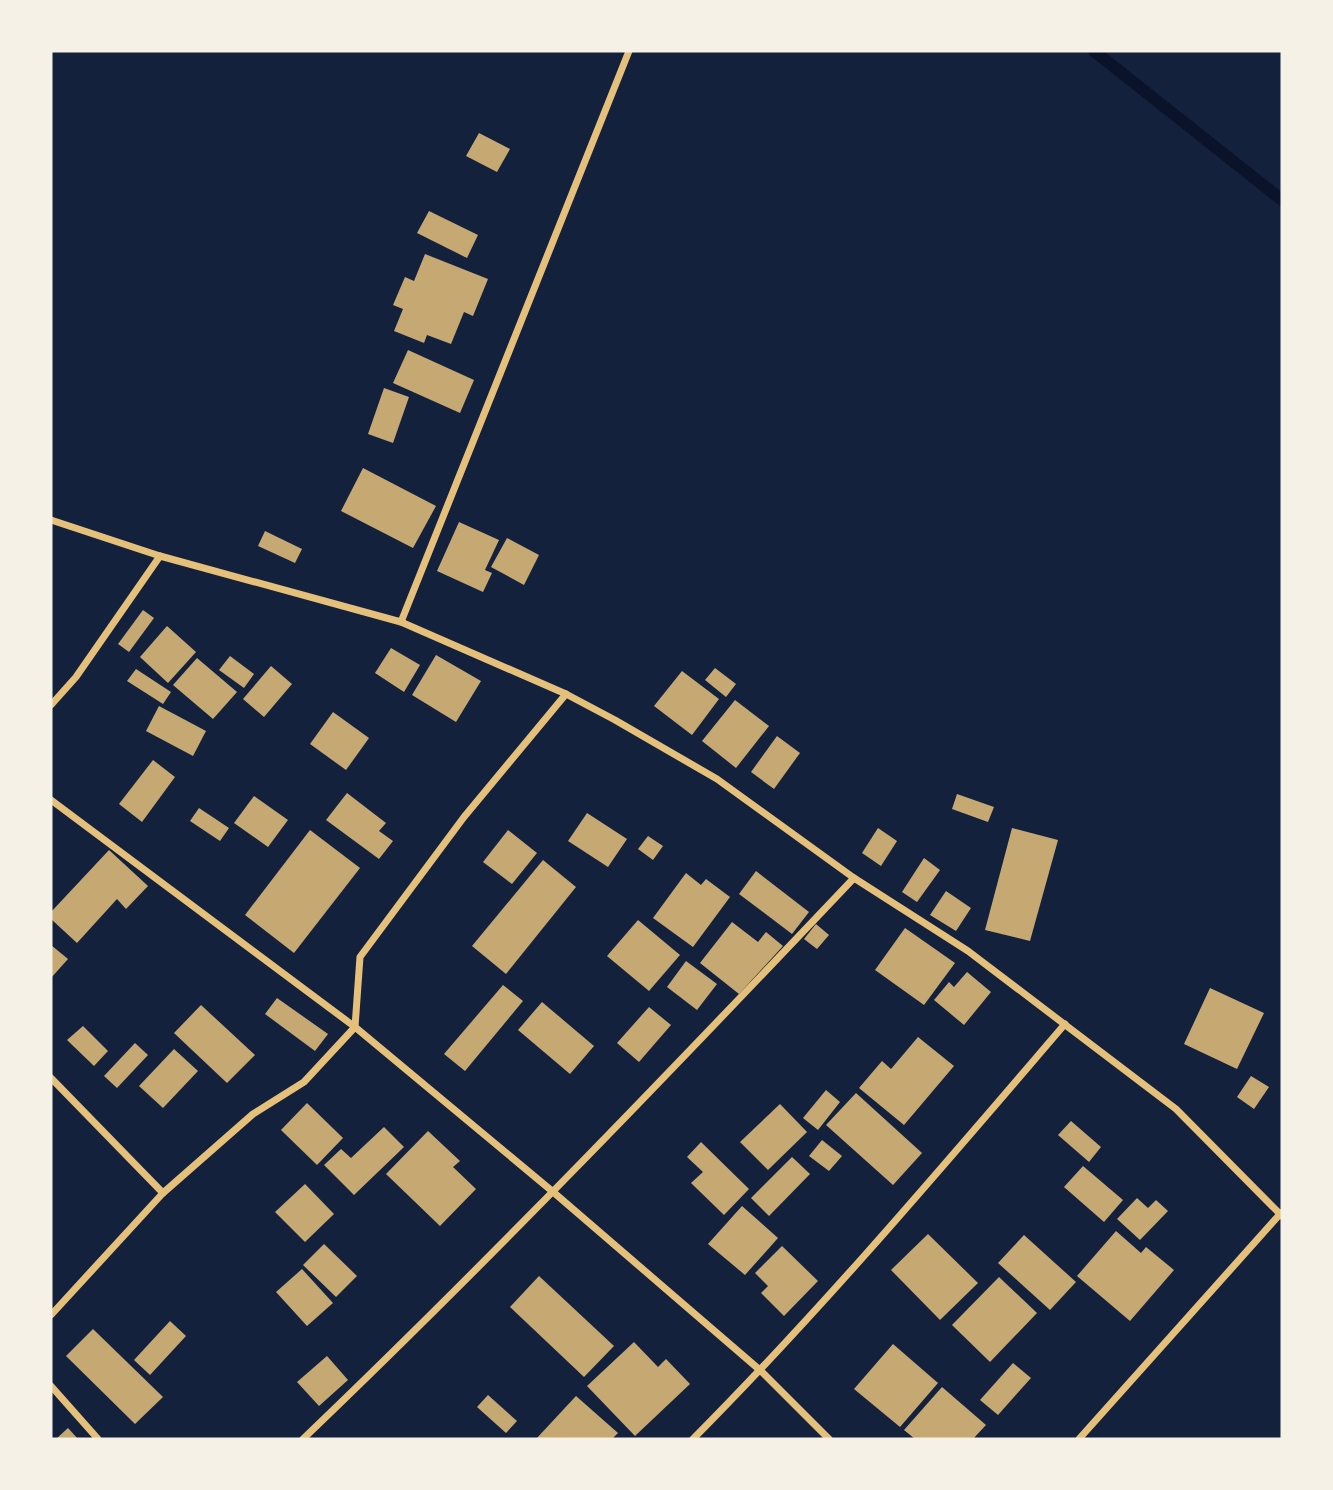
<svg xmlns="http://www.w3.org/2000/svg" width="1333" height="1490" font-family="'Public Sans',sans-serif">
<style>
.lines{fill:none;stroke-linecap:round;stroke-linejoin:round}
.stream{stroke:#0b132b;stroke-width:12}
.building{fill:#c6a872}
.minor{stroke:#e5c07b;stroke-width:7}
</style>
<rect width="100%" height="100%" fill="#14213d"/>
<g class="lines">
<polyline class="stream" points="1094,51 1282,200"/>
</g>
<g class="building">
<polygon points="479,133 510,149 497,172 466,156"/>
<polygon points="429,211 478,235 467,258 417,233"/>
<polygon points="425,254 488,279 473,316 464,312 451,344 427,335 424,343 394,331 403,309 393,305 405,277 414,281"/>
<polygon points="408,350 474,380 460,413 393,383"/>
<polygon points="384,388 409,397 393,443 368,434"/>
<polygon points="363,468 436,506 413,548 341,511"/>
<polygon points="459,522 499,540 485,570 492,573 483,592 437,571"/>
<polygon points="265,531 302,549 295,563 258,546"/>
<polygon points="507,538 539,555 524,585 491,567"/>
<polygon points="143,610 154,618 129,652 118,644"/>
<polygon points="167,626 196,652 168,683 140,657"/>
<polygon points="391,648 420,665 404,692 375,673"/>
<polygon points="436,655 481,681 456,722 412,695"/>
<polygon points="230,656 254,674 244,688 219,670"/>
<polygon points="197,658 237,692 213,719 173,685"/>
<polygon points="271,666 292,684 264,717 243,699"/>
<polygon points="715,668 736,684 726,697 705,680"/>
<polygon points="136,669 171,692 163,704 127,681"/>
<polygon points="682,671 719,699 692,735 654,706"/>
<polygon points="735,700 769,726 736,768 702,741"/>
<polygon points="159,706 206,731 193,756 146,731"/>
<polygon points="333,712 369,738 346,770 310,744"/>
<polygon points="777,736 800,753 774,789 751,772"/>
<polygon points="153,760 175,777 142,822 119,804"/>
<polygon points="347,793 386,823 379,831 393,841 379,859 326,820"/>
<polygon points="957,794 994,807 988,822 952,809"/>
<polygon points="254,796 288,820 268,847 234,823"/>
<polygon points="199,808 229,828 220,841 190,821"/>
<polygon points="587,813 627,839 608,867 568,841"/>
<polygon points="878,828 897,841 881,866 862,853"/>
<polygon points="1012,828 1058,840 1030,941 985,930"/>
<polygon points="310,830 360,868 294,953 245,915"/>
<polygon points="508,830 537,853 512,884 483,862"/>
<polygon points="648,836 663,846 653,860 638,849"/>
<polygon points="109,850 148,886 126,909 117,899 77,943 51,919 51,912"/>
<polygon points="924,858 940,870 917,902 902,892"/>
<polygon points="543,860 576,887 506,974 472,946"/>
<polygon points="756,871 809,912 792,934 739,894"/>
<polygon points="686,873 701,885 706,879 730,897 693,947 653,918"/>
<polygon points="946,891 971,908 956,931 930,915"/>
<polygon points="638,920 680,955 649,991 607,956"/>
<polygon points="732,922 758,942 766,932 783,946 739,994 700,963"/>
<polygon points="816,924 829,935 817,949 804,939"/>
<polygon points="905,928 955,963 924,1005 875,970"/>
<polygon points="51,945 68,959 51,978"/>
<polygon points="686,961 717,984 697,1010 667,987"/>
<polygon points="967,972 991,992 964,1025 934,1000 949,982 954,987"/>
<polygon points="503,985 523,1001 465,1071 444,1054"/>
<polygon points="1210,988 1264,1013 1237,1069 1184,1044"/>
<polygon points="277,998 328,1034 315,1051 265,1014"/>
<polygon points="542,1002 594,1046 570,1074 518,1030"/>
<polygon points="201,1005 255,1055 227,1083 174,1033"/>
<polygon points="649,1007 671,1025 639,1062 617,1043"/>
<polygon points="83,1026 108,1051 94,1066 67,1040"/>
<polygon points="918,1037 954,1066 904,1125 859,1088 882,1061 891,1069"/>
<polygon points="135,1043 148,1055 117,1088 104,1076"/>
<polygon points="174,1049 198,1071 163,1108 139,1086"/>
<polygon points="1251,1076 1269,1087 1254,1109 1237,1097"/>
<polygon points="826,1090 840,1102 818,1130 803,1118"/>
<polygon points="856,1093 922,1153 893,1185 826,1125"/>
<polygon points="307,1103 343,1138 317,1165 281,1130"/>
<polygon points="780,1104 807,1132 768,1170 740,1142"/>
<polygon points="1071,1121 1101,1147 1089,1162 1058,1135"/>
<polygon points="384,1127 404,1147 354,1195 324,1165 341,1149 351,1158"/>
<polygon points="428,1131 460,1161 453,1167 476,1189 440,1226 386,1174"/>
<polygon points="822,1140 842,1156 829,1171 809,1156"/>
<polygon points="701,1142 749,1189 724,1215 691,1183 703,1172 687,1157"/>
<polygon points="792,1157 810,1174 769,1216 751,1198"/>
<polygon points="1083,1166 1123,1200 1104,1222 1064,1187"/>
<polygon points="305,1184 334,1214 305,1242 275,1212"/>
<polygon points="1137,1198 1148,1208 1156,1200 1168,1211 1140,1240 1117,1219"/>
<polygon points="742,1206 778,1238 745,1275 708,1244"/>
<polygon points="1116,1231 1141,1253 1146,1247 1174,1270 1130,1321 1077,1276"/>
<polygon points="928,1234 978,1283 940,1320 891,1270"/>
<polygon points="1024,1235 1076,1282 1050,1310 998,1263"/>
<polygon points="324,1244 357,1276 336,1297 303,1265"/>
<polygon points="782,1246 818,1281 784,1316 761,1293 768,1286 755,1273"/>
<polygon points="302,1269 333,1303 307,1326 276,1292"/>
<polygon points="539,1276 614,1346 584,1377 510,1307"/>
<polygon points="999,1277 1037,1313 990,1362 952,1325"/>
<polygon points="170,1321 186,1336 150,1375 134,1360"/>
<polygon points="93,1329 163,1397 135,1424 66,1356"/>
<polygon points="634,1342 658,1367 666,1359 690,1384 635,1436 587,1386"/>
<polygon points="893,1344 938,1383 900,1427 854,1389"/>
<polygon points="327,1356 348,1380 319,1406 297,1382"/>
<polygon points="1013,1363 1031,1378 998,1415 980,1400"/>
<polygon points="942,1387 986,1425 973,1439 915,1439 904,1430"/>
<polygon points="488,1395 517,1421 506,1433 477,1407"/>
<polygon points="576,1396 618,1433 612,1439 536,1439"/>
<polygon points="68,1428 78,1439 56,1439"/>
</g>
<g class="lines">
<g class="minor">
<polyline points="51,520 160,556 401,622 566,694 615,720 717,779 854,878 968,951 1176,1109 1282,1216"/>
<polyline points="401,622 629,51"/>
<polyline points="51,705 76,677 160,556"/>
<polyline points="51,800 355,1027 552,1191 761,1371 829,1439"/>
<polyline points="51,1078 163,1193"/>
<polyline points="51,1315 163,1193 253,1114 304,1082 355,1027 360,957 464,817 566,694"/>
<polyline points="51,1386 98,1439"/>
<path d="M303 1439C492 1258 674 1068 854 878"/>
<path d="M693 1439C824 1307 944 1165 1065 1024"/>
<polyline points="1079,1439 1281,1213"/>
</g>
</g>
<rect width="1333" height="1490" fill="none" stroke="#f6f1e7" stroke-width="105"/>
</svg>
